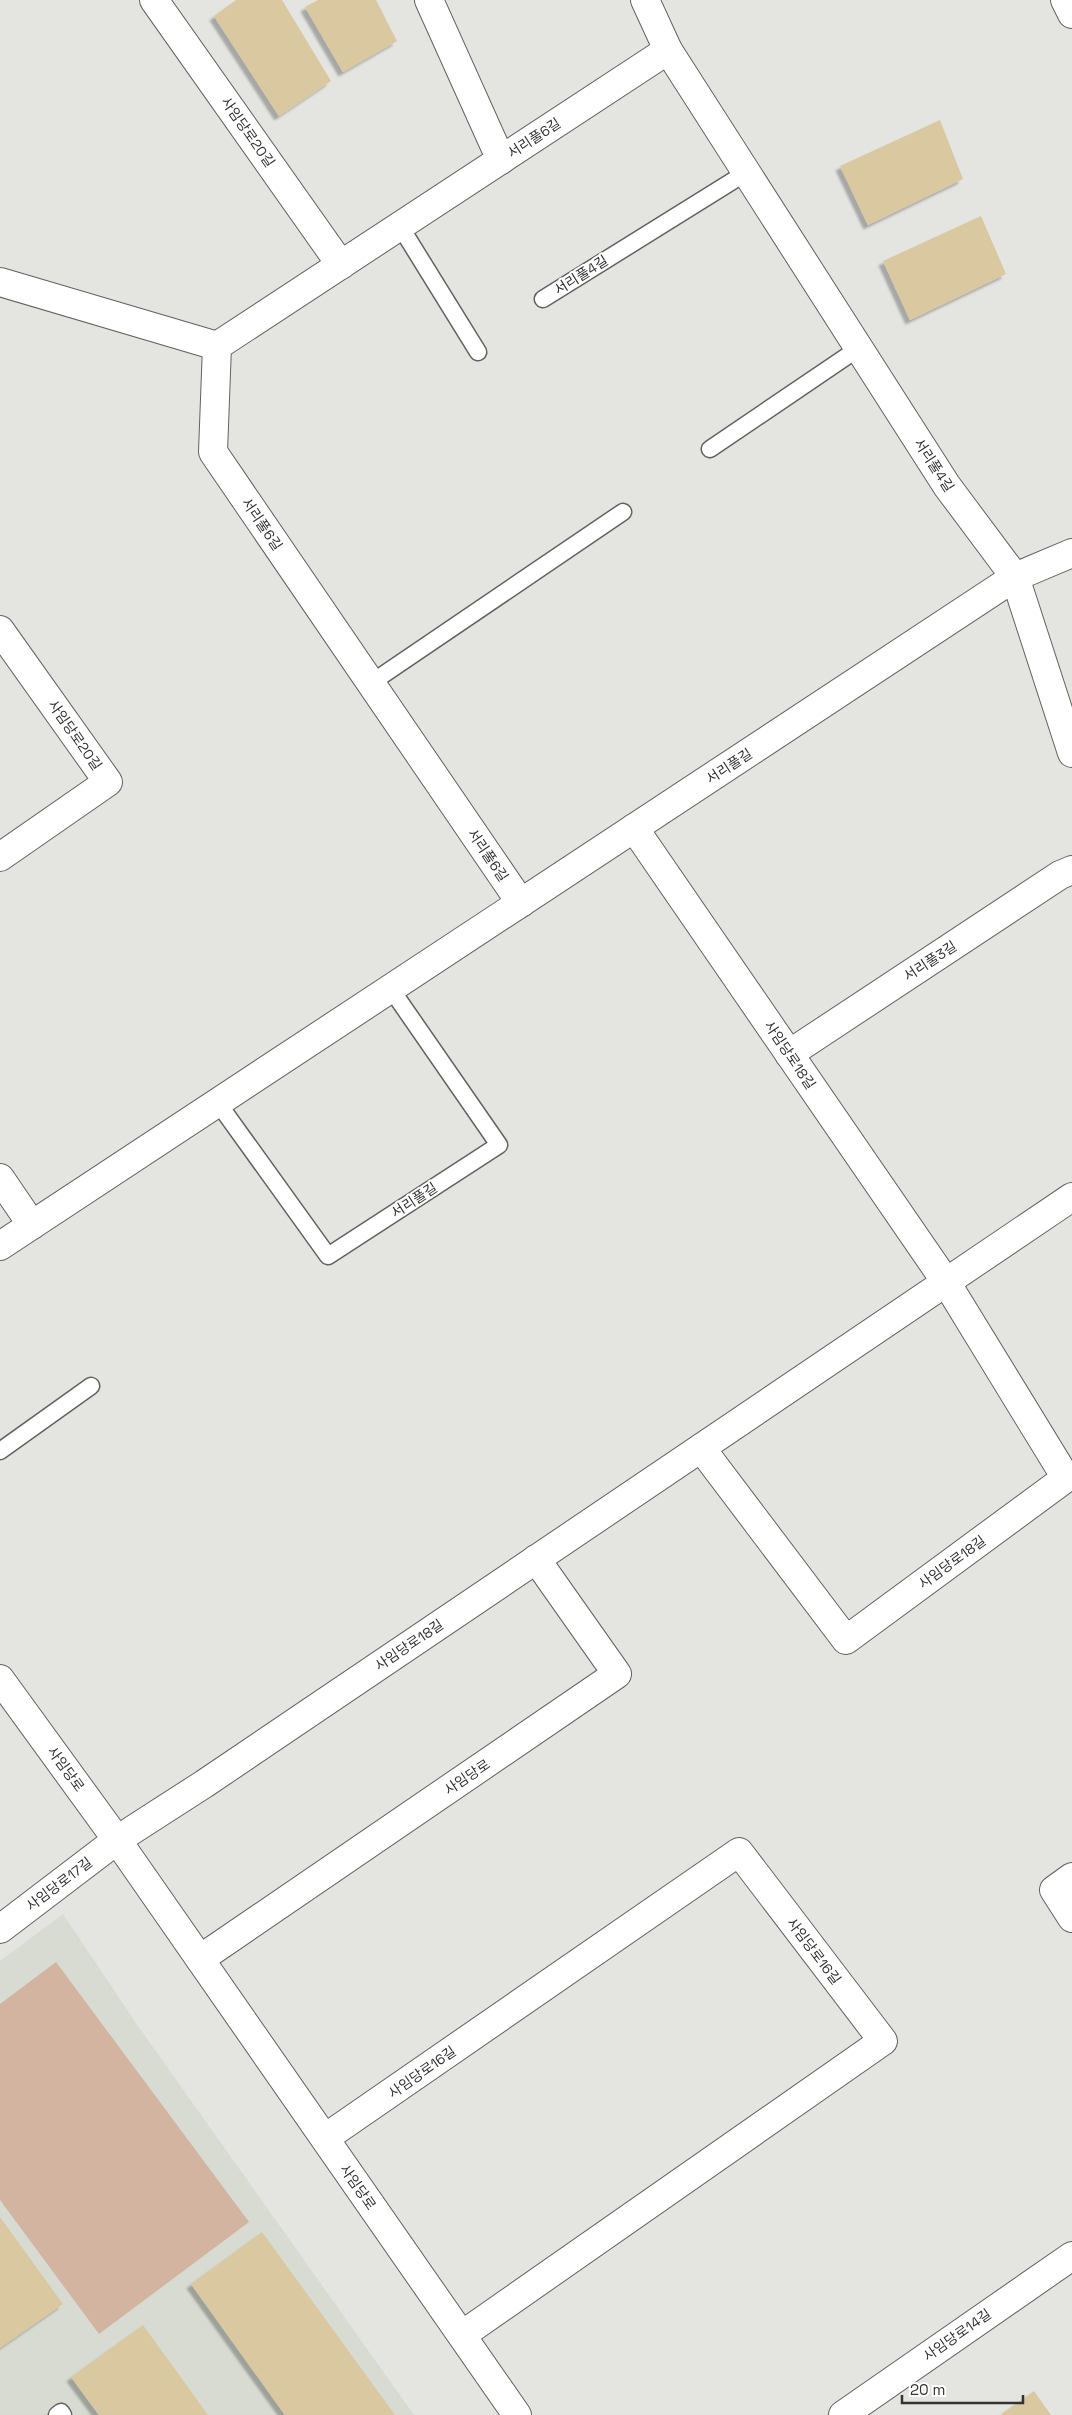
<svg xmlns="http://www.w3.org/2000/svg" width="1072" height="2415" font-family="'Space Grotesk','Noto Sans KR',sans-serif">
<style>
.built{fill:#d8dbd1}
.green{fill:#d3b4a0}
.building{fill:#d9c8a0;filter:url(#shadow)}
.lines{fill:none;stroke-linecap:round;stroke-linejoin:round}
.service-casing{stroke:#626360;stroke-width:19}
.minor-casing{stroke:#626360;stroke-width:30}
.secondary-casing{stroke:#626360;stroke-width:30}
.service{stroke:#fff;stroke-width:16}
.minor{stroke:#fff;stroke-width:28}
.secondary{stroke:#fff;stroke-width:28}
.labels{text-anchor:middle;stroke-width:4;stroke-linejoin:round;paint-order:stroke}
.street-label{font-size:14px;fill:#333332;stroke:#fff}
</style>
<defs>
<filter id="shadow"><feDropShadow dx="-4.5" dy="4.5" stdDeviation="1" flood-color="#0004"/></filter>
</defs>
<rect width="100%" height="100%" fill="#e4e5e1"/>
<polygon class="built" points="63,1914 138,2026 414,2415 0,2415 0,1961"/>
<polygon class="green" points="56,1962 249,2222 99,2334 0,2200 0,2004"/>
<g class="building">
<polygon points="236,0 282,0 331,81 279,116 214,16"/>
<polygon points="318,0 376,0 397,41 343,72 305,7"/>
<polygon points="940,120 963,179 868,225 840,166"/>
<polygon points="981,216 1006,274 910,320 883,261"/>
<polygon points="0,2217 63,2304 0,2348"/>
<polygon points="262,2232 395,2415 285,2415 191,2284"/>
<polygon points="143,2325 208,2415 99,2415 71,2377"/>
<polygon points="1034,2391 1051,2415 1000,2415"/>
</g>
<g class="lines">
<defs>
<g id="service">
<polyline points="400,226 478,352"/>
<polyline points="543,299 747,172"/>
<polyline points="710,449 859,348"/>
<polyline points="371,683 623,512"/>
<polyline points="218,1103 328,1256 499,1145 391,989"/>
<polyline points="0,1451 91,1386"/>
<polyline points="57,2415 61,2412 63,2415"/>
</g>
<g id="minor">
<polyline points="154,0 341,265"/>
<polyline points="429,0 501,160"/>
<polyline points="645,0 668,50 947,486 1015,577 1072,753"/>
<polyline points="1065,0 1072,14"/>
<polyline points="0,282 217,346"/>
<polyline points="0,630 108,782 0,857"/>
<polyline points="634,828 946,1282 1066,1478 846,1640 701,1448"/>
<polyline points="521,903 213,452 217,346 668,50"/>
<polyline points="789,1054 1060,875 1072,870"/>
<polyline points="0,1178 32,1225"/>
<polyline points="0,1246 1015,577 1072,553"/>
<polyline points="1072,1877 1054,1890 1072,1918"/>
<polyline points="0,1929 117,1840 204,1784 1072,1197"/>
<polyline points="200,1959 617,1674 536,1559"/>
<polyline points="325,2138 739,1852 883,2041 462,2335"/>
<polyline points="843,2415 1072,2256"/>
</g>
<polyline id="secondary" points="0,1679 117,1840 517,2415"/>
</defs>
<use href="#service" class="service-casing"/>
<use href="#minor" class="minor-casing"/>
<use href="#secondary" class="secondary-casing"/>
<use href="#service" class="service"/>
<use href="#minor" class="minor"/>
<use href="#secondary" class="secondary"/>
</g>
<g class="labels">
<g class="street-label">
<text transform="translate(248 132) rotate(55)" y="5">사임당로20길</text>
<text transform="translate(534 138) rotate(-33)" y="5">서리풀6길</text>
<text transform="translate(581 275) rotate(-32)" y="5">서리풀4길</text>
<text transform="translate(934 465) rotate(57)" y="5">서리풀4길</text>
<text transform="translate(262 524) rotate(56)" y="5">서리풀6길</text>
<text transform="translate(75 735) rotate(55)" y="5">사임당로20길</text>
<text transform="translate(729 766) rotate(-33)" y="5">서리풀길</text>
<text transform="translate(488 855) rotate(56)" y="5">서리풀6길</text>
<text transform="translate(930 961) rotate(-33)" y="5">서리풀3길</text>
<text transform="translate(790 1055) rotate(56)" y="5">사임당로18길</text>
<text transform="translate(414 1200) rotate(-33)" y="5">서리풀길</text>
<text transform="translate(952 1562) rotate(-36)" y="5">사임당로18길</text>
<text transform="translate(409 1645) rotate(-34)" y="5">사임당로18길</text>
<text transform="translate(66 1769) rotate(54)" y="5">사임당로</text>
<text transform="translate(467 1777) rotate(-34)" y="5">사임당로</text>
<text transform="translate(59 1884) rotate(-37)" y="5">사임당로17길</text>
<text transform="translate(814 1951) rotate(53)" y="5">사임당로16길</text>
<text transform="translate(422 2072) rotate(-35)" y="5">사임당로16길</text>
<text transform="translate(358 2187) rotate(55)" y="5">사임당로</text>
<text transform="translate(957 2335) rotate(-35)" y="5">사임당로14길</text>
</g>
</g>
<path d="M902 2395v8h121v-8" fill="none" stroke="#333332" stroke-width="2.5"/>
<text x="910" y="2395" font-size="15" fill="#333332" stroke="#ffffff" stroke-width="4" paint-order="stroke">20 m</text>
</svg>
